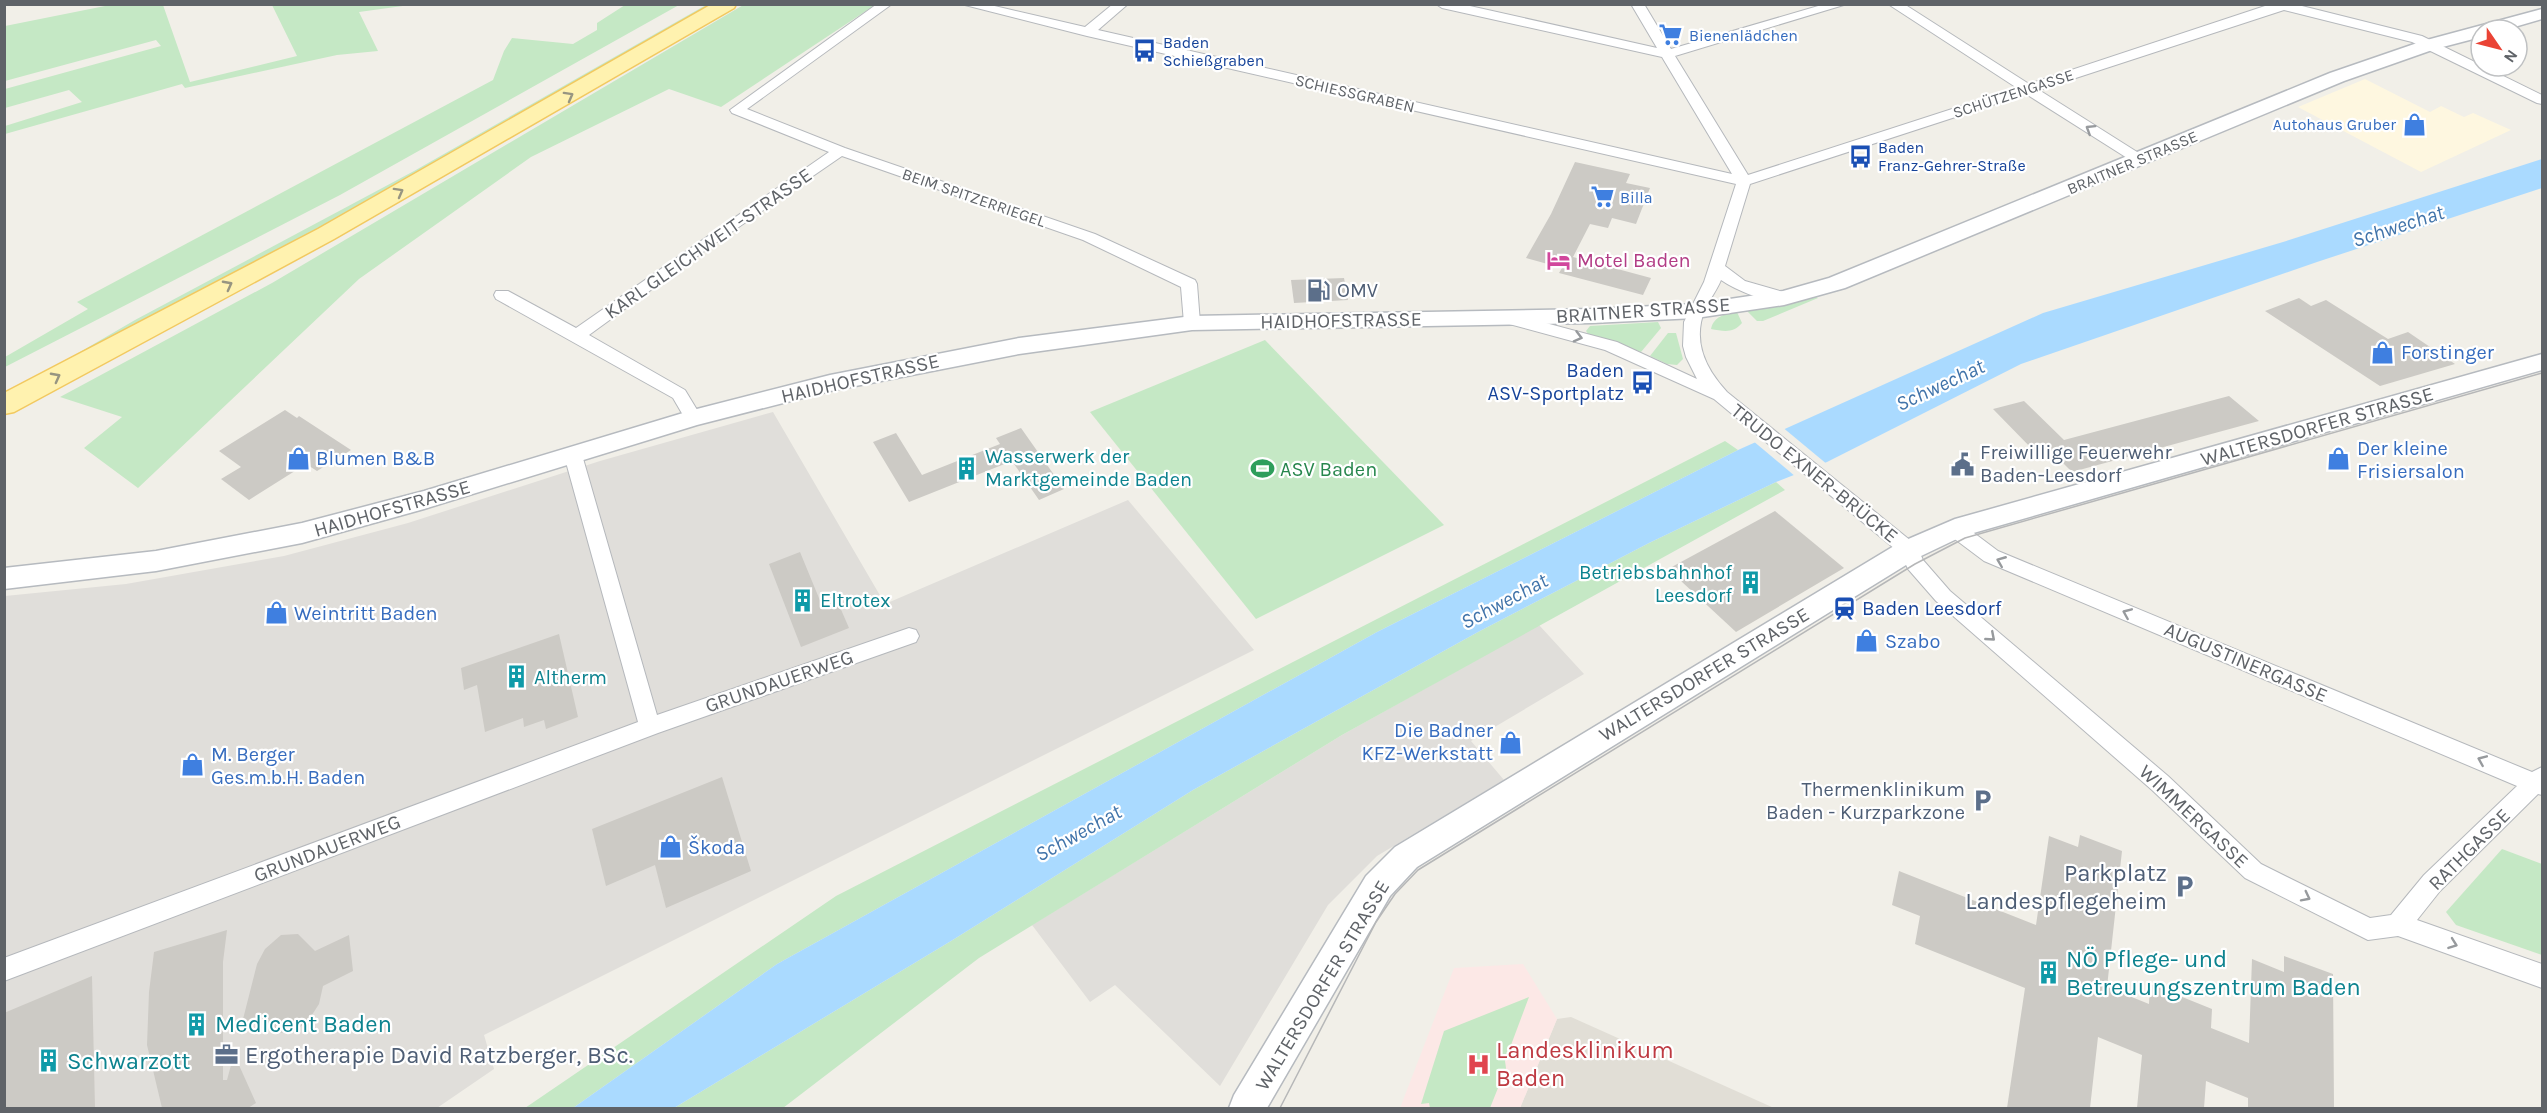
<svg xmlns="http://www.w3.org/2000/svg" width="2547" height="1113" font-family="Karla,sans-serif">
<style>
.commercial{fill:#fef7e0}
.industrial{fill:#e0deda}
.education{fill:#e1ded6}
.medical{fill:#fce8e6}
.green{fill:#c5e8c5}
.water{fill:#aadaff}
.pier{fill:#f1efe8}
.building{fill:#cccac5}
.lines{fill:none;stroke-linecap:round;stroke-linejoin:round}
.street-casing{stroke:#b5b8bc;stroke-width:2}
.secondary-casing{stroke:#b6babf;stroke-width:3}
.primary-casing{stroke:#f2c960;stroke-width:3}
.street{fill:#fff;fill-rule:evenodd}
.secondary{fill:#fff;fill-rule:evenodd}
.primary{fill:#fff2af;fill-rule:evenodd}
.tram{stroke:#b6b7b8;stroke-width:1.5}
.oneway{stroke:#979581}
.oneway2{stroke:#979a9d}
.labels{text-anchor:middle;stroke-width:4.5;stroke-linejoin:round;paint-order:stroke}
.far-shop-label{font-size:16px;fill:#366cbe;stroke:#fff;text-anchor:start}
.far-transit-label{font-size:16px;fill:#164399;stroke:#fff;text-anchor:start}
.far-street-label{font-size:16px;fill:#5f6368;stroke:#fff}
.street-label{font-size:20px;fill:#5f6368;stroke:#fff}
.hotel-label{font-size:20px;fill:#b23c85;stroke:#fff;text-anchor:start}
.service-label{font-size:20px;fill:#4e5e75;stroke:#fff;text-anchor:start}
.shop-label{font-size:20px;fill:#366cbe;stroke:#fff;text-anchor:start}
.transit-label{font-size:20px;fill:#164399;stroke:#fff;text-anchor:end}
.culture-label{font-size:20px;fill:#0d838f;stroke:#fff;text-anchor:start}
.leisure-label{font-size:20px;fill:#27864d;stroke:#fff;text-anchor:start}
.water-label{font-size:21px;font-style:italic;fill:#4174aa;stroke:#fff}
.near-service-label{font-size:24px;fill:#4e5e75;stroke:#fff;text-anchor:end}
.near-culture-label{font-size:24px;fill:#0d838f;stroke:#fff;text-anchor:start}
.near-health-label{font-size:24px;fill:#be3a42;stroke:#fff;text-anchor:start}
</style>
<rect width="100%" height="100%" fill="#f1efe8"/>
<polygon class="commercial" points="2365,79 2430,112 2441,106 2464,117 2473,113 2511,130 2421,172 2298,107"/>
<g class="industrial">
<polygon points="773,412 885,604 1128,500 1254,650 484,1035 494,1069 437,1108 5,1108 5,596 126,584 284,556 408,523 600,461"/>
<polygon points="1539,625 1584,674 1471,741 1504,780 1377,856 1328,905 1220,1086 1115,985 1090,1002 1032,925 1342,735"/>
</g>
<polygon class="education" points="1571,1017 1774,1108 1520,1108 1557,1019"/>
<polygon class="medical" points="1523,964 1557,1019 1520,1108 1400,1108 1454,968"/>
<g class="green">
<polygon points="115,4 163,5 190,82 297,56 272,5 410,5 359,12 378,51 337,55 185,88 182,84 5,134 5,126 82,102 69,90 5,108 5,89 161,46 156,40 5,81 5,26"/>
<polygon points="745,4 875,5 721,107 669,89 531,157 359,279 138,488 84,448 122,417 60,397 272,283"/>
<polygon points="625,5 679,5 340,195 5,367 5,357 88,309 77,302 493,80 504,51 512,38 573,44 597,30 597,23"/>
<polygon points="706,5 716,5 384,195 44,373 135,320 414,171"/>
<polygon points="1816,297 1818,298 1763,321 1757,321 1747,311 1791,304"/>
<path d="M1737 312 1742 323C1733 334 1723 331 1711 329 1714 316 1725 314 1737 312Z"/>
<polygon points="1658,322 1661,328 1641,352 1589,335 1586,331 1590,326"/>
<polygon points="1668,333 1676,333 1683,359 1677,365 1667,364 1650,356"/>
<polygon points="1265,340 1444,525 1256,619 1090,412"/>
<polygon points="1725,441 1738,450 1377,632 777,964 573,1108 525,1108 836,896"/>
<polygon points="1776,482 1785,490 1342,735 979,958 783,1108 674,1108 951,941 1193,790 1478,632 1649,543"/>
<polygon points="2502,849 2542,864 2542,955 2456,925 2446,912"/>
<polygon points="1529,997 1505,1061 1506,1068 1490,1108 1430,1108 1429,1103 1421,1104 1444,1031"/>
</g>
<polygon class="water" points="2542,159 2542,188 2317,262 2021,364 1827,462 1776,482 1649,543 1478,632 1193,790 951,941 674,1108 573,1108 777,964 1377,632 1738,450 2043,313 2283,242"/>
<polygon class="pier" points="1781,426 1828,465 1796,477 1752,440"/>
<g class="building">
<polygon points="1575,162 1630,174 1626,183 1650,188 1636,224 1612,218 1608,228 1590,224 1573,257 1651,278 1643,295 1559,273 1562,268 1526,258 1551,214"/>
<polygon points="1344,278 1348,300 1294,303 1291,280"/>
<polygon points="2299,298 2311,306 2326,300 2388,339 2408,332 2455,364 2380,386 2265,311"/>
<polygon points="2229,396 2259,421 2072,472 2049,449 2036,453 1993,409 2024,401 2064,440"/>
<polygon points="285,410 297,418 299,416 351,450 317,471 306,464 249,500 221,479 241,467 219,451"/>
<polygon points="1021,428 1064,489 1039,500 1012,461 909,502 873,442 896,433 922,475 1000,444 996,438"/>
<polygon points="1775,511 1844,568 1736,632 1668,569"/>
<polygon points="800,552 821,603 836,598 849,628 801,647 769,564"/>
<polygon points="559,634 578,717 546,729 544,720 524,727 523,718 485,732 477,685 464,690 461,668"/>
<polygon points="722,777 751,871 666,908 655,865 606,886 592,829"/>
<polygon points="2080,835 2122,851 2107,987 2149,1004 2150,984 2212,1009 2211,1028 2249,1043 2252,959 2284,972 2284,956 2333,974 2334,1108 2248,1108 2248,1098 2206,1081 2204,1108 2137,1108 2142,1055 2098,1037 2090,1108 2007,1108 2025,988 1915,944 1920,916 1892,905 1899,871 2036,925 2049,836 2078,847"/>
<polygon points="227,930 223,962 223,1080 227,1080 234,1054 256,1103 248,1108 162,1108 147,1045 149,992 154,952"/>
<polygon points="298,934 315,951 349,935 353,971 323,986 319,1004 310,1018 297,1030 280,1033 271,1030 260,1018 241,1027 257,964 265,949 281,935"/>
<polygon points="92,976 95,1108 4,1108 4,1013"/>
</g>
<g class="lines">
<defs>
<g id="street">
<polygon points="877,4 892,4 747,109 845,148 1095,234 1195,280 1197,284 1200,323 1198,327 1186,327 1184,323 1181,287 1083,240 842,156 714,244 589,335 685,390 702,418 699,422 687,422 673,398 496,299 494,295 496,291 508,291 576,328 829,152 732,113 730,110"/>
<path d="M961 4H986L1085 27 1113 4H1128L1098 30 1732 174 1662 57 1442 8 1436 4H1461L1657 48 1631 4H1644L1671 49 1825 4H1847L1675 56 1748 175 2017 88 1888 4H1904L2029 84 2271 4H2294L2422 36 2542 95V104L2537 103 2412 42 2284 10 2039 90 2145 157 2147 160 2145 163H2135L2026 94 1750 184 1725 266 1745 281 1790 294 1792 298 1790 302C1773 306 1735 290 1721 280 1717 290 1710 299 1705 309 1692 341 1705 368 1727 392L1916 545 1923 560 1950 591 2168 776 2261 864 2370 918 2391 915 2424 875 2517 786 1984 561 1948 534 1945 529 1948 524 1955 522 1962 524 1998 551 2532 772 2542 767V795L2538 794 2440 891 2417 920 2542 964V988L2398 936 2368 940 2245 878 2152 790 1936 601 1908 569 1901 554 1714 399 1605 350 1498 321 1496 317 1498 313 1504 312 1617 342 1697 379 1686 357 1683 346 1684 322 1704 282 1736 184 1087 36Z"/>
<polygon points="573,449 579,450 582,455 657,715 909,628 916,630 919,636 916,642 658,733 4,981 4,958 638,722 564,455 567,450"/>
</g>
<g id="secondary">
<polygon points="2542,9 2542,19 2504,30 2481,30 2481,37 2435,49 2344,81 1845,288 1784,305 1696,318 1592,323 1192,330 1019,354 830,391 697,425 424,509 302,543 156,571 4,589 4,568 156,551 302,523 424,491 693,410 830,375 1019,338 1192,316 1592,309 1696,304 1783,291 1829,278 2330,73 2423,41"/>
<polygon points="2542,354 2542,370 1963,536 1919,557 1417,867 1390,896 1267,1108 1229,1108 1234,1095 1366,876 1395,847 1899,543 1955,519"/>
</g>
<polygon id="primary" points="712,4 736,4 734,8 334,239 14,412 4,414 4,393 318,229"/>
</defs>
<use href="#street" class="street-casing"/>
<use href="#secondary" class="secondary-casing"/>
<use href="#primary" class="primary-casing"/>
<use href="#street" class="street"/>
<use href="#secondary" class="secondary"/>
<use href="#primary" class="primary"/>
<polyline class="tram" points="1280,1108 1376,922 1395,894 1418,870 1915,564 1965,538 2542,373"/>
</g>
<defs><path id="oneway-chevron" d="M-2-3.5L2.5 0L-2 3.5" fill="none" stroke-width="1.6" stroke-linecap="round" stroke-linejoin="round" transform="scale(1.5)"/></defs>
<g class="oneway">
<use href="#oneway-chevron" transform="translate(569 96) rotate(-29)"/>
<use href="#oneway-chevron" transform="translate(399 192) rotate(-29)"/>
<use href="#oneway-chevron" transform="translate(228 285) rotate(-28)"/>
<use href="#oneway-chevron" transform="translate(56 377) rotate(-28)"/>
</g>
<g class="oneway2">
<use href="#oneway-chevron" transform="translate(2090 129) rotate(-148)"/>
<use href="#oneway-chevron" transform="translate(1578 337) rotate(15)"/>
<use href="#oneway-chevron" transform="translate(2001 561) rotate(-158)"/>
<use href="#oneway-chevron" transform="translate(2127 613) rotate(-157)"/>
<use href="#oneway-chevron" transform="translate(1991 637) rotate(41)"/>
<use href="#oneway-chevron" transform="translate(2482 760) rotate(-157)"/>
<use href="#oneway-chevron" transform="translate(2306 897) rotate(27)"/>
<use href="#oneway-chevron" transform="translate(2453 944) rotate(20)"/>
</g>
<defs>
<symbol id="supermarket-bare" viewBox="-9 -9 18 18"><path d="M-6-5.5h2.5l.6 2H6L4.5 2H-2.5L-4.4-4H-6ZM-1.5 3.2a1.3 1.3 0 1 0 .1 0ZM3 3.2a1.3 1.3 0 1 0 .1 0Z" fill="#3f7fe0" stroke="#fff" stroke-width="2.5" paint-order="stroke"/></symbol>
<symbol id="bus-bare" viewBox="-9 -9 18 18"><path d="M-5-6H5V4H4V6H2V4H-2V6H-4V4H-5ZM-3.5-4V0h7V-4ZM-3.5 1.2v1.5H-2V1.2ZM2 1.2v1.5H3.5V1.2Z" fill="#1a4fb4" stroke="#fff" stroke-width="2.5" paint-order="stroke"/></symbol>
<symbol id="shop-bare" viewBox="-9 -9 18 18"><path d="M-5-2.5h2.3a2.7 3.5 0 0 1 5.4 0H5L5.5 6h-11ZM-1.5-2.5h3a1.5 2.3 0 0 0-3 0Z" fill="#3f7fe0" stroke="#fff" stroke-width="2.5" paint-order="stroke"/></symbol>
<symbol id="hotel-bare" viewBox="-9 -9 18 18"><path d="M-6-4.5h1.5V1H6V5H4.5V3h-9V5H-6ZM-4 0a1.8 1.8 0 1 1 3.6 0ZM.5 0V-2.5h3Q6-2.5 6 0Z" fill="#d1479c" stroke="#fff" stroke-width="2.5" paint-order="stroke"/></symbol>
<symbol id="fuel-bare" viewBox="-9 -9 18 18"><path d="M-5.5-6h7V0h2V4h1.3V-2.5L3-4.5l.8-.8L6-3V5H2.5V1h-1V6h-7ZM-4.2-4.7v3.2H.2V-4.7Z" fill="#5c6f8a" stroke="#fff" stroke-width="2.5" paint-order="stroke"/></symbol>
<symbol id="civic-bare" viewBox="-9 -9 18 18"><path d="M-.6-6.5H3V-4.5H.6V-3L4-1V1h2V6H-6V1h2V-1L-.6-3ZM-1.2 2.5V6h2.4V2.5Z" fill="#5c6f8a" stroke="#fff" stroke-width="2.5" paint-order="stroke"/></symbol>
<symbol id="building-bare" viewBox="-9 -9 18 18"><path d="M-4-6H4V6H1V3H-1V6H-4ZM-2.5-4.3h1.7v1.8h-1.7ZM.8-4.3h1.7v1.8H.8ZM-2.5-1h1.7V.8h-1.7ZM.8-1h1.7V.8H.8Z" fill="#0f9aa8" stroke="#fff" stroke-width="2.5" paint-order="stroke"/></symbol>
<symbol id="stadium-bare" viewBox="-9 -9 18 18"><path d="M0-5a6.5 5 0 1 0 0 10a6.5 5 0 1 0 0-10ZM-3.5-1.8h7v3.6h-7Z" fill="#2e9e5b" stroke="#fff" stroke-width="2.5" paint-order="stroke"/></symbol>
<symbol id="station-bare" viewBox="-9 -9 18 18"><path d="M-3-6H3Q5-6 5-4V2Q5 4 3 4L4.5 6H3L1.5 4h-3L-3 6H-4.5L-3 4Q-5 4-5 2V-4Q-5-6-3-6ZM-3.5-4v3h7v-3ZM-3.5 1v1.5H-2V1ZM2 1v1.5H3.5V1Z" fill="#1a4fb4" stroke="#fff" stroke-width="2.5" paint-order="stroke"/></symbol>
<symbol id="parking-bare" viewBox="-9 -9 18 18"><path d="M-3.5-5.5H1a3.5 3.5 0 0 1 0 7H-1V5.5H-3.5ZM-1-3.4V-.6H.8a1.4 1.4 0 0 0 0-2.8Z" fill="#5c6f8a" stroke="#fff" stroke-width="2.5" paint-order="stroke"/></symbol>
<symbol id="office-bare" viewBox="-9 -9 18 18"><path d="M-6-3h4V-5.5h4V-3h4V5H-6ZM-1-4.5V-3h2v-1.5ZM-6 0V1H6V0Z" fill="#5c6f8a" stroke="#fff" stroke-width="2.5" paint-order="stroke"/></symbol>
<symbol id="hospital-bare" viewBox="-9 -9 18 18"><path d="M-5-5h3v3.5h4V-5h3V5h-3V1.5h-4V5h-3Z" fill="#e0444e" stroke="#fff" stroke-width="2.5" paint-order="stroke"/></symbol>
</defs>
<g fill-rule="evenodd">
<use href="#supermarket-bare" x="1654" y="18" width="33" height="33"/>
<use href="#bus-bare" x="1128" y="34" width="33" height="33"/>
<use href="#shop-bare" x="2398" y="108" width="33" height="33"/>
<use href="#bus-bare" x="1844" y="140" width="33" height="33"/>
<use href="#supermarket-bare" x="1586" y="180" width="33" height="33"/>
<use href="#hotel-bare" x="1542" y="244" width="33" height="33"/>
<use href="#fuel-bare" x="1302" y="274" width="33" height="33"/>
<use href="#shop-bare" x="2366" y="336" width="33" height="33"/>
<use href="#bus-bare" x="1626" y="366" width="33" height="33"/>
<use href="#shop-bare" x="282" y="442" width="33" height="33"/>
<use href="#shop-bare" x="2322" y="442" width="33" height="33"/>
<use href="#civic-bare" x="1946" y="448" width="33" height="33"/>
<use href="#building-bare" x="950" y="452" width="33" height="33"/>
<use href="#stadium-bare" x="1246" y="452" width="33" height="33"/>
<use href="#building-bare" x="1734" y="566" width="33" height="33"/>
<use href="#building-bare" x="786" y="584" width="33" height="33"/>
<use href="#station-bare" x="1828" y="592" width="33" height="33"/>
<use href="#shop-bare" x="260" y="596" width="33" height="33"/>
<use href="#shop-bare" x="1850" y="624" width="33" height="33"/>
<use href="#building-bare" x="500" y="660" width="33" height="33"/>
<use href="#shop-bare" x="1494" y="726" width="33" height="33"/>
<use href="#shop-bare" x="176" y="748" width="33" height="33"/>
<use href="#parking-bare" x="1966" y="784" width="33" height="33"/>
<use href="#shop-bare" x="654" y="830" width="33" height="33"/>
<use href="#parking-bare" x="2168" y="870" width="33" height="33"/>
<use href="#building-bare" x="2032" y="956" width="33" height="33"/>
<use href="#building-bare" x="180" y="1008" width="33" height="33"/>
<use href="#office-bare" x="210" y="1038" width="33" height="33"/>
<use href="#building-bare" x="32" y="1044" width="33" height="33"/>
<use href="#hospital-bare" x="1462" y="1048" width="33" height="33"/>
</g>
<g class="labels">
<g class="far-shop-label">
<text x="1689" y="41">Bienenlädchen</text>
<text x="2396" y="130" text-anchor="end">Autohaus Gruber</text>
<text x="1620" y="203">Billa</text>
</g>
<g class="far-transit-label">
<text x="1163" y="48">Baden<tspan x="1163" dy="18">Schießgraben</tspan></text>
<text x="1878" y="153">Baden<tspan x="1878" dy="18">Franz-Gehrer-Straße</tspan></text>
</g>
<g class="far-street-label">
<text transform="translate(1355 93) rotate(13)" y="6">SCHIESSGRABEN</text>
<text transform="translate(2013 93) rotate(-18)" y="6">SCHÜTZENGASSE</text>
<text transform="translate(2132 162) rotate(-23)" y="6">BRAITNER STRASSE</text>
<text transform="translate(974 197) rotate(19)" y="6">BEIM SPITZERRIEGEL</text>
</g>
<g class="street-label">
<text transform="translate(708 243) rotate(-35)" y="7">KARL GLEICHWEIT-STRASSE</text>
<text transform="translate(1643 310) rotate(-4)" y="7">BRAITNER STRASSE</text>
<text transform="translate(1341 320) rotate(-1)" y="7">HAIDHOFSTRASSE</text>
<text transform="translate(860 378) rotate(-13)" y="7">HAIDHOFSTRASSE</text>
<text transform="translate(2317 426) rotate(-16)" y="7">WALTERSDORFER STRASSE</text>
<text transform="translate(1815 473) rotate(39)" y="7">TRUDO EXNER-BRÜCKE</text>
<text transform="translate(392 508) rotate(-16)" y="7">HAIDHOFSTRASSE</text>
<text transform="translate(2246 662) rotate(23)" y="7">AUGUSTINERGASSE</text>
<text transform="translate(1704 674) rotate(-31)" y="7">WALTERSDORFER STRASSE</text>
<text transform="translate(779 681) rotate(-19)" y="7">GRUNDAUERWEG</text>
<text transform="translate(2194 816) rotate(43)" y="7">WIMMERGASSE</text>
<text transform="translate(327 848) rotate(-21)" y="7">GRUNDAUERWEG</text>
<text transform="translate(2469 849) rotate(-45)" y="7">RATHGASSE</text>
<text transform="translate(1322 985) rotate(-59)" y="7">WALTERSDORFER STRASSE</text>
</g>
<g class="hotel-label">
<text x="1577" y="267">Motel Baden</text>
</g>
<g class="service-label">
<text x="1337" y="297">OMV</text>
<text x="1980" y="459">Freiwillige Feuerwehr<tspan x="1980" dy="23">Baden-Leesdorf</tspan></text>
<text x="1965" y="796" text-anchor="end">Thermenklinikum<tspan x="1965" dy="23">Baden - Kurzparkzone</tspan></text>
</g>
<g class="shop-label">
<text x="2401" y="359">Forstinger</text>
<text x="2357" y="455">Der kleine<tspan x="2357" dy="23">Frisiersalon</tspan></text>
<text x="316" y="465">Blumen B&amp;B</text>
<text x="294" y="620">Weintritt Baden</text>
<text x="1885" y="648">Szabo</text>
<text x="1493" y="737" text-anchor="end">Die Badner<tspan x="1493" dy="23">KFZ-Werkstatt</tspan></text>
<text x="211" y="761">M. Berger<tspan x="211" dy="23">Ges.m.b.H. Baden</tspan></text>
<text x="688" y="854">Škoda</text>
</g>
<g class="transit-label">
<text x="1624" y="377">Baden<tspan x="1624" dy="23">ASV-Sportplatz</tspan></text>
<text x="1862" y="615" text-anchor="start">Baden Leesdorf</text>
</g>
<g class="culture-label">
<text x="985" y="463">Wasserwerk der<tspan x="985" dy="23">Marktgemeinde Baden</tspan></text>
<text x="1732" y="579" text-anchor="end">Betriebsbahnhof<tspan x="1732" dy="23">Leesdorf</tspan></text>
<text x="820" y="607">Eltrotex</text>
<text x="534" y="684">Altherm</text>
</g>
<g class="leisure-label">
<text x="1280" y="476">ASV Baden</text>
</g>
<g class="water-label">
<text transform="translate(2398 226) rotate(-18)" y="7">Schwechat</text>
<text transform="translate(1940 385) rotate(-25)" y="7">Schwechat</text>
<text transform="translate(1504 601) rotate(-28)" y="7">Schwechat</text>
<text transform="translate(1078 833) rotate(-29)" y="7">Schwechat</text>
</g>
<g class="near-service-label">
<text x="2167" y="881">Parkplatz<tspan x="2167" dy="28">Landespflegeheim</tspan></text>
<text x="245" y="1063" text-anchor="start">Ergotherapie David Ratzberger, BSc.</text>
</g>
<g class="near-culture-label">
<text x="2066" y="967">NÖ Pflege- und<tspan x="2066" dy="28">Betreuungszentrum Baden</tspan></text>
<text x="215" y="1032">Medicent Baden</text>
<text x="67" y="1069">Schwarzott</text>
</g>
<g class="near-health-label">
<text x="1496" y="1058">Landesklinikum<tspan x="1496" dy="28">Baden</tspan></text>
</g>
</g>
<rect width="2547" height="1113" fill="none" stroke="#5f6368" stroke-width="12"/>
<g transform="translate(2499 48) rotate(125)"><circle r="28" fill="#ffffff" stroke="#bfc1c3" stroke-width="1.5"/>
<path d="M0-4.5L10 22L0 15L-10 22Z" fill="#ea4335"/>
<text y="-9" font-size="16" font-weight="bold" text-anchor="middle" fill="#5f6368">N</text>
</g>
</svg>
